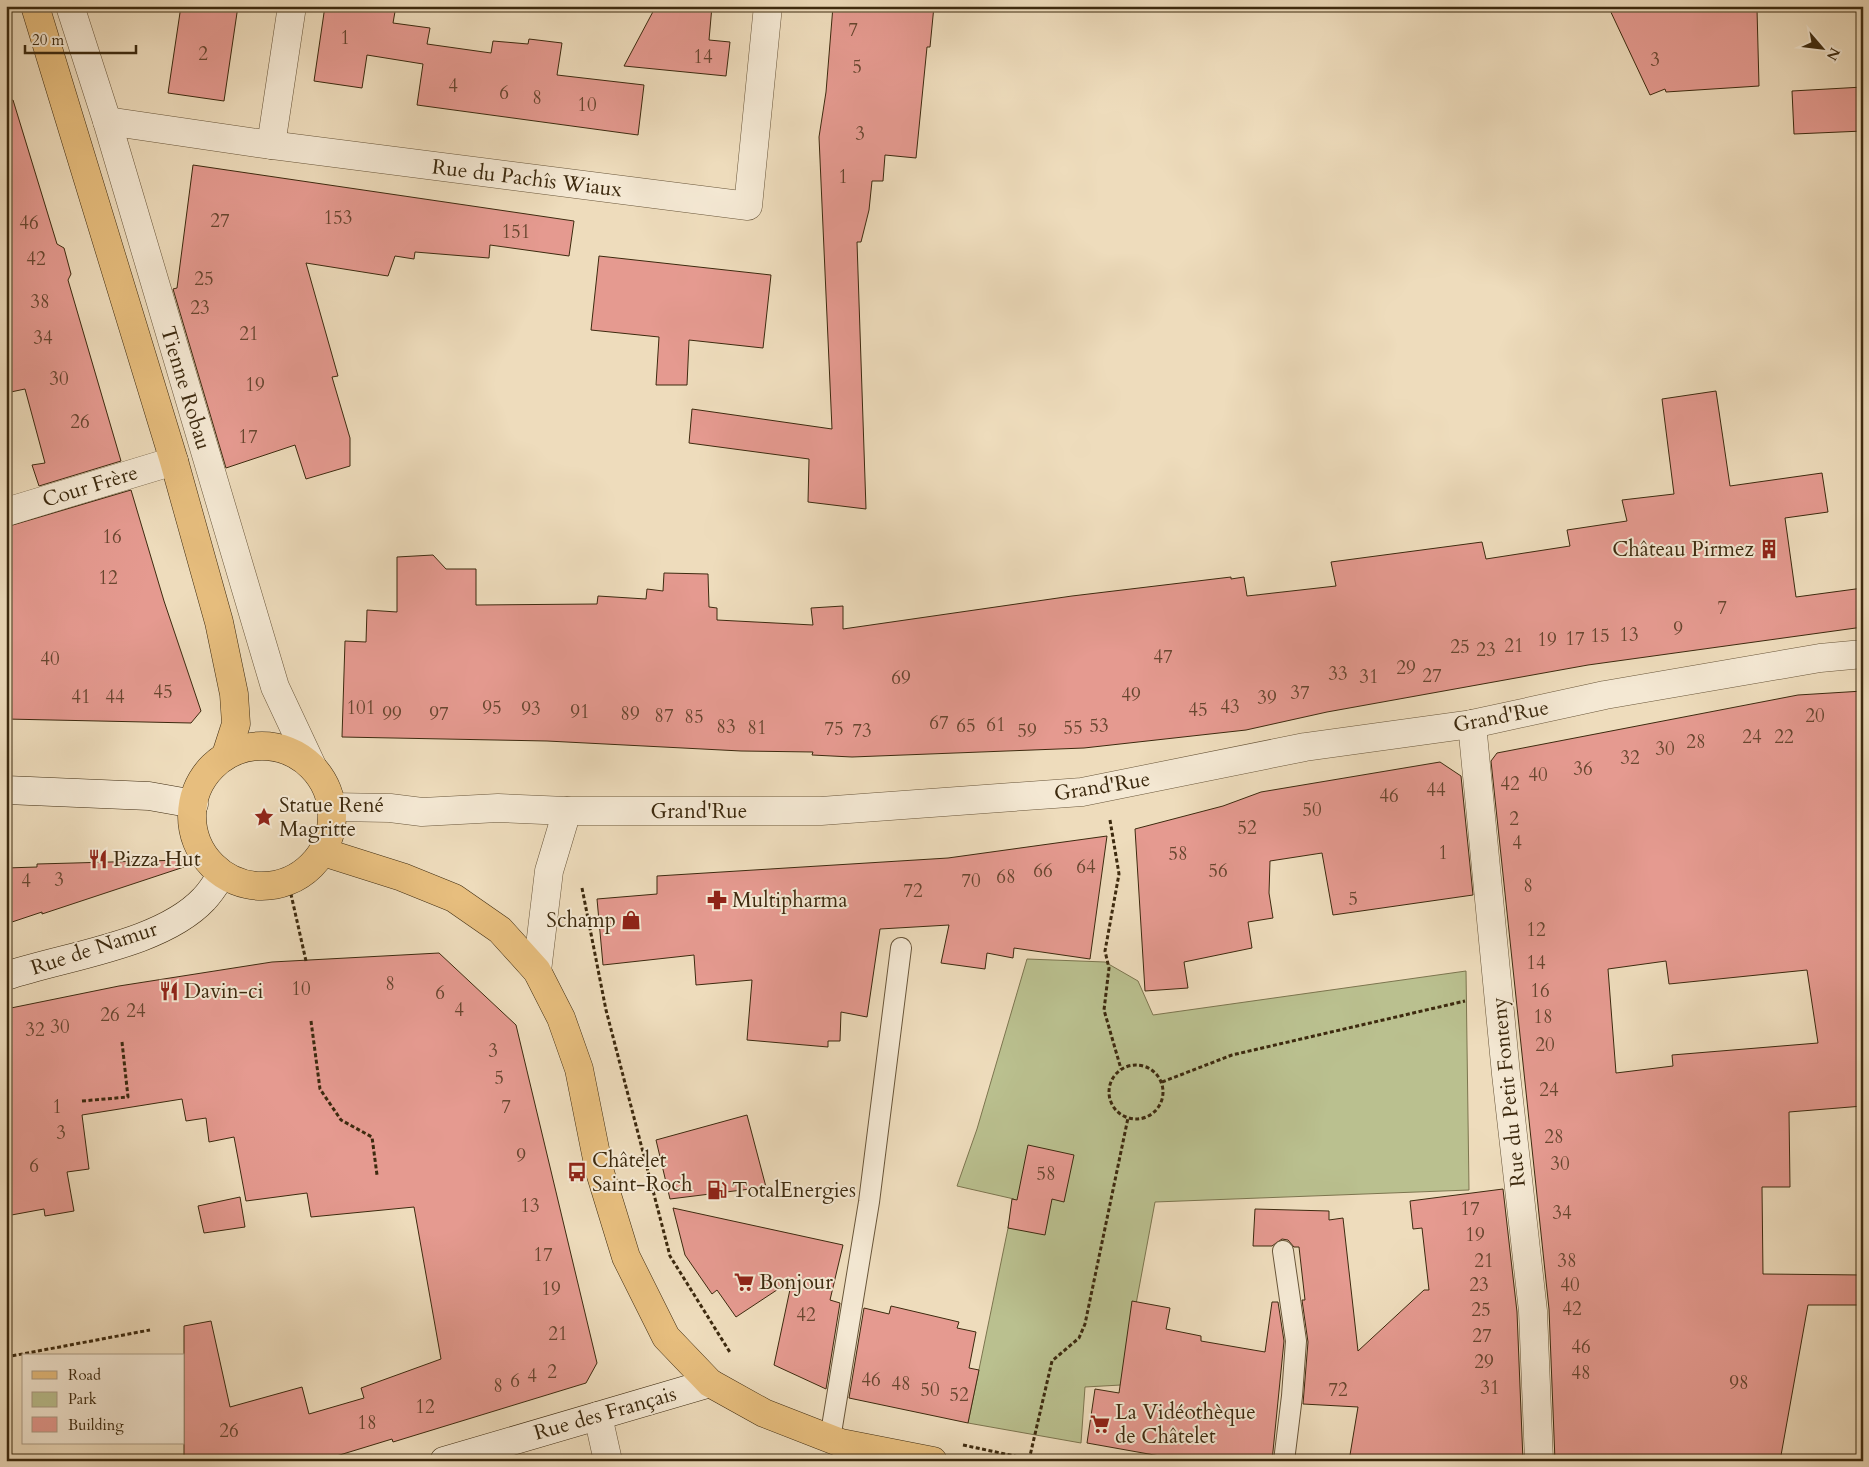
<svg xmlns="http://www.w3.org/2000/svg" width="1869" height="1467" font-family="Cardo,serif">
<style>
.green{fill:#bac08f;stroke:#7c754f}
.building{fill:#e59a90;stroke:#3d2a0f;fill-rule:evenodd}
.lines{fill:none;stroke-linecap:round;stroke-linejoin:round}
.service-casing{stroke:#69563a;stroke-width:22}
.minor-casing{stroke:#69563a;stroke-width:29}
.secondary-casing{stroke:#3d2a0f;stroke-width:29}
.primary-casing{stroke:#3d2a0f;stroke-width:29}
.path{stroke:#3d2a0f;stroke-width:3;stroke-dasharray:4 2.5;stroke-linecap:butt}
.service{stroke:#f4e8d3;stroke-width:20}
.minor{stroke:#f4e8d3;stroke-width:28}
.secondary{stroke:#f4e8d3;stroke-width:28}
.primary{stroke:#e7be7e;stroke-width:28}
.labels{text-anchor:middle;stroke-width:4;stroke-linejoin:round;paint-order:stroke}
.number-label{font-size:19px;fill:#67462f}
.street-label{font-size:21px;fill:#3d2a0f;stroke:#f4e8d3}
.poi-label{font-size:21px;fill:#3d2a0f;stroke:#f4e8d3;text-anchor:start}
</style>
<rect width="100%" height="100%" fill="#eedcbc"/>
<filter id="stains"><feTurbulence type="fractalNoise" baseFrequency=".004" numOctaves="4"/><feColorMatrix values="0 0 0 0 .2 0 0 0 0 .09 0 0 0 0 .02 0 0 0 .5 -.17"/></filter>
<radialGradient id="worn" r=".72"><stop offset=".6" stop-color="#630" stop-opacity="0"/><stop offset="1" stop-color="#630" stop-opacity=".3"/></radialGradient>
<polygon class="green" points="1027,959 1105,962 1138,981 1153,1015 1466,971 1469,1190 1155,1202 1121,1385 1085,1387 1081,1443 968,1423 1014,1199 957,1186 977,1129"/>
<g class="building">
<polygon points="181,6 238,6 224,101 168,93"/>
<polygon points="325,6 396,6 393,23 430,28 427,44 491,53 493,41 528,44 529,39 562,43 557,75 644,85 638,135 417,105 423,64 367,55 362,88 314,81"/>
<polygon points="656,6 712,6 709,40 730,42 726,76 624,66"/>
<polygon points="833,6 934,6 930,47 927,47 916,158 885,155 883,181 872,181 869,210 861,242 857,242 866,509 808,502 809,459 689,443 692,409 832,429 819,137 826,92"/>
<polygon points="1608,6 1651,6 1653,9 1757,9 1759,86 1666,92 1665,89 1650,95"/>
<polygon points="1863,87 1863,131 1794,134 1792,91"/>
<polygon points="13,100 57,244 64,248 71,274 68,280 121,461 39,486 32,465 45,463 25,389 6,393 6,101"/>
<polygon points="193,165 574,221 569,256 490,245 489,258 415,252 414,259 395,256 388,276 306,263 338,376 332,377 350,438 350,466 306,479 295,445 226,468 173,289 177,288"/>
<polygon points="599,256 771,275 763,348 689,340 687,385 656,385 659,337 591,330"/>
<polygon points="1716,391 1730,486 1822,473 1828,512 1785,518 1796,597 1863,588 1863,627 1588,665 1327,712 1246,730 1084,748 852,757 812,755 813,752 741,751 547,741 342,737 345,641 366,642 367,610 397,612 397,557 433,555 446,569 476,569 476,605 597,604 598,596 646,599 647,589 663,591 664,573 708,574 709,607 717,608 717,620 813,625 811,608 843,606 843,629 1072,596 1231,577 1231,579 1244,577 1247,596 1336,586 1331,562 1482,542 1486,559 1570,546 1567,530 1627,521 1622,500 1674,494 1662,399"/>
<polygon points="131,490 164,601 201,711 191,723 6,719 6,527"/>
<path d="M1863 691V1106L1789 1112 1790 1187H1762L1763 1274 1863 1275V1305H1808L1780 1461H1555L1549 1309 1491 761 1497 753 1798 695ZM1666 961 1669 984 1807 970 1818 1043 1672 1055 1673 1066 1616 1073 1608 969Z"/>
<polygon points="1440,762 1461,776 1473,895 1333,915 1322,853 1270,861 1269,893 1273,918 1248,922 1252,948 1184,962 1188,988 1145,991 1135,829 1223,806 1261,792"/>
<polygon points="1107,836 1090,959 1014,948 1013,958 987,953 985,969 941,963 949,925 880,929 867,1017 841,1012 840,1041 828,1041 828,1047 747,1040 752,980 696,985 694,955 603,965 597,899 657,894 657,876 948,858"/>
<polygon points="183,860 184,867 42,914 42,912 6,924 6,868 37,867 37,864"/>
<polygon points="439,953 516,1025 597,1363 586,1383 393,1442 392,1439 320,1461 184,1461 184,1326 211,1321 230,1407 302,1387 309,1414 364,1398 361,1388 441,1359 414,1207 311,1217 307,1193 246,1201 234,1137 209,1142 206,1118 186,1121 182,1099 82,1115 89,1169 67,1172 74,1211 45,1216 44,1209 6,1216 6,1009 119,986 272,962"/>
<polygon points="747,1115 766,1187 670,1199 656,1140"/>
<polygon points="1028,1145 1074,1155 1064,1202 1052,1199 1045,1235 1008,1228 1012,1199 1017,1200"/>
<polygon points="1503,1189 1517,1312 1523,1461 1349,1461 1358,1407 1303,1404 1308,1342 1302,1300 1305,1300 1299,1247 1294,1247 1288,1240 1282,1239 1272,1246 1253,1246 1255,1209 1329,1211 1329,1220 1343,1218 1358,1351 1424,1290 1429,1290 1422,1228 1413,1229 1410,1201"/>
<polygon points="240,1197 245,1227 204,1233 198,1206"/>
<polygon points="673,1208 843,1245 830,1300 840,1303 826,1389 774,1365 792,1280 736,1317 717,1290 712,1294 685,1255"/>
<polygon points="1132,1301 1170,1308 1166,1329 1201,1336 1201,1341 1265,1352 1272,1302 1278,1302 1284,1341 1272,1461 1188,1461 1087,1443 1095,1389 1119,1393"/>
<polygon points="891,1306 959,1322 957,1328 976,1332 969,1368 979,1370 968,1423 849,1398 864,1308 889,1314"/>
</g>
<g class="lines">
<defs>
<g id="service">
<polyline points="1283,1251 1296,1341 1292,1396 1284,1461"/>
<polyline points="830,1439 869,1202 901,948"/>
</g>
<g id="minor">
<polyline points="70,6 107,121 275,687 312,766"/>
<polyline points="107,121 271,145 748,206 768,6"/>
<polyline points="271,145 292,6"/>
<polyline points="6,512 174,461"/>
<polyline points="1472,724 1506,1074 1533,1311 1539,1461"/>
<polyline points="332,807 390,808 422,812 498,808 567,811 821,811 1082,792 1305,747 1472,724 1605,695 1820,658 1863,654"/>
<polyline points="537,971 549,871 567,811"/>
<polyline points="598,1416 608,1461"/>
</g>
<g id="secondary">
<polyline points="6,790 149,796 194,804"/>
<path d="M6 976C65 956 161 945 204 899 211 892 217 882 222 874"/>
<polyline points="444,1461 710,1383"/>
</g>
<g id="primary">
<polyline points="35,6 174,461 219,622 234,694 236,724 226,755"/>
<circle cx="262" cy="816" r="70"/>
<polyline points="323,852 402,877 454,898 500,930 537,971 561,1018 579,1069 599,1169 626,1257 666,1337 710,1383 764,1413 841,1443 933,1461"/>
</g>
</defs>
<use href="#service" class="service-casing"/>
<use href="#minor" class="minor-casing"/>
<use href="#secondary" class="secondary-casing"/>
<use href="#primary" class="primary-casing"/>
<g class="path">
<polyline points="1110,820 1119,874 1105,951 1109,968 1104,1010 1121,1069"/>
<polyline points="288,881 306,961"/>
<polyline points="582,888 606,1010 670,1256 731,1354"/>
<polyline points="311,1021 320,1089 341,1120 372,1137 377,1175"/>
<circle cx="1136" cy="1092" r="27"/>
<polyline points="1162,1082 1232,1055 1465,1001"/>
<polyline points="82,1101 128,1097 122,1042"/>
<polyline points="6,1357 150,1330"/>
<polyline points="963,1445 1038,1461"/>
<polyline points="1029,1460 1052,1361 1079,1338 1085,1324 1128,1118"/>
</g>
<use href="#service" class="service"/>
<use href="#minor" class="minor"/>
<use href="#secondary" class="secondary"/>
<use href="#primary" class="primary"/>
</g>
<defs>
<symbol id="building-bare" viewBox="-9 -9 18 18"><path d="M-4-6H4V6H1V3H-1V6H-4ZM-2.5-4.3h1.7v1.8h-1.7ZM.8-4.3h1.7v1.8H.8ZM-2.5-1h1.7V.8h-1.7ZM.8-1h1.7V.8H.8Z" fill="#8f2418" stroke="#f4e8d3" stroke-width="2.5" paint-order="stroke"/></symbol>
<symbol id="sight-bare" viewBox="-9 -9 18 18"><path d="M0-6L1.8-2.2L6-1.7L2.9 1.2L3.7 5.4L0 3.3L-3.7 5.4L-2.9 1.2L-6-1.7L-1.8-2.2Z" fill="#8f2418" stroke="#f4e8d3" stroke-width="2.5" paint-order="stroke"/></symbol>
<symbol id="restaurant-bare" viewBox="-9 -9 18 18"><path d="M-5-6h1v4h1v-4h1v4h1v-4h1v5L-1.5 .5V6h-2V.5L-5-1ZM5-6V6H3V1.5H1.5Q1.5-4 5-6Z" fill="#8f2418" stroke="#f4e8d3" stroke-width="2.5" paint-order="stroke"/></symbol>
<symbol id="pharmacy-bare" viewBox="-9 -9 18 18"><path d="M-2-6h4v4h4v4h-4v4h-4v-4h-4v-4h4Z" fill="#8f2418" stroke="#f4e8d3" stroke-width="2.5" paint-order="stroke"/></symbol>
<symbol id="shop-bare" viewBox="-9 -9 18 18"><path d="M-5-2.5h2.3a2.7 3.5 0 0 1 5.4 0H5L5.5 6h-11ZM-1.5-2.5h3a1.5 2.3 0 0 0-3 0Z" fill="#8f2418" stroke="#f4e8d3" stroke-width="2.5" paint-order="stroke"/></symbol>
<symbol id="bus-bare" viewBox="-9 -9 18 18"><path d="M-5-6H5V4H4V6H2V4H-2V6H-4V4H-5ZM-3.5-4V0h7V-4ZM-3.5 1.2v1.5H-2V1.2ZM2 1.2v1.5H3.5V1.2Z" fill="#8f2418" stroke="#f4e8d3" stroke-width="2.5" paint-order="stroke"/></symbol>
<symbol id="fuel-bare" viewBox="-9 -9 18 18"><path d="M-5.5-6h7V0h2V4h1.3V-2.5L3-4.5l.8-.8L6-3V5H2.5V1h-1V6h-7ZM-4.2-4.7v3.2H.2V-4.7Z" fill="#8f2418" stroke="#f4e8d3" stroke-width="2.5" paint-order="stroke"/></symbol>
<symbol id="supermarket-bare" viewBox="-9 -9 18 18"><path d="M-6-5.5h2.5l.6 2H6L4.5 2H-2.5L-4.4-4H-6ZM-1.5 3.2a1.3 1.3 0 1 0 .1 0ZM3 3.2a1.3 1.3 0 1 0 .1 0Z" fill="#8f2418" stroke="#f4e8d3" stroke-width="2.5" paint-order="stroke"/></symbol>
</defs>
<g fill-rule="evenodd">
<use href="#building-bare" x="1755" y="535" width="28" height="28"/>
<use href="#sight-bare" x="250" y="803" width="28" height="28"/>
<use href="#restaurant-bare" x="84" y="845" width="28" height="28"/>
<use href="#pharmacy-bare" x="703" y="886" width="28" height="28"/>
<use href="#shop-bare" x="617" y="906" width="28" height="28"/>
<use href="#restaurant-bare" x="155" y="977" width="28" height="28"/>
<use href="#bus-bare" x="563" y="1158" width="28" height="28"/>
<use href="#fuel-bare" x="703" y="1176" width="28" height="28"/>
<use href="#supermarket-bare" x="730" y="1268" width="28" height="28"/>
<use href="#supermarket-bare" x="1086" y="1410" width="28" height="28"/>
</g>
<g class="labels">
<g class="number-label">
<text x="853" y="36">7</text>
<text x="345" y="44">1</text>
<text x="203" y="60">2</text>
<text x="703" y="63">14</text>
<text x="1655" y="66">3</text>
<text x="857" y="73">5</text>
<text x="453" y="92">4</text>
<text x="504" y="99">6</text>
<text x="537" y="104">8</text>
<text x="587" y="111">10</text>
<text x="860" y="140">3</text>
<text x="843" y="183">1</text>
<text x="338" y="224">153</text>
<text x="220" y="227">27</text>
<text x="29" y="229">46</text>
<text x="516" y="238">151</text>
<text x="36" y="265">42</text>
<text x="204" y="285">25</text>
<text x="40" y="308">38</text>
<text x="200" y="314">23</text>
<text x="249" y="340">21</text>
<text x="43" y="344">34</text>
<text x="59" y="385">30</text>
<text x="255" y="391">19</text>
<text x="80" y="428">26</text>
<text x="248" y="443">17</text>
<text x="112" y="543">16</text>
<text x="108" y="584">12</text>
<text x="1722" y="614">7</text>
<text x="1678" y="635">9</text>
<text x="1629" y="641">13</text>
<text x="1600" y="642">15</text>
<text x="1575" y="645">17</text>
<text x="1547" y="646">19</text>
<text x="1514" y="652">21</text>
<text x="1460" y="653">25</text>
<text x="1486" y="656">23</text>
<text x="1163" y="663">47</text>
<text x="50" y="665">40</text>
<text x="1406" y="674">29</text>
<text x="1338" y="680">33</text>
<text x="1432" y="682">27</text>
<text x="1369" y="683">31</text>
<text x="901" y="684">69</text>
<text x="163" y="698">45</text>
<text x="1300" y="699">37</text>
<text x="1131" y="701">49</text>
<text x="81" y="703">41</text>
<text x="115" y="703">44</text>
<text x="1267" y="704">39</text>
<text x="1230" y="713">43</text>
<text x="361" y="714">101</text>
<text x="492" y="714">95</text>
<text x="531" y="715">93</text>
<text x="1198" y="716">45</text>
<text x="580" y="718">91</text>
<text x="392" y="720">99</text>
<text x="439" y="720">97</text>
<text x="630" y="720">89</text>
<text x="664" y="722">87</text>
<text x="1815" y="722">20</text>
<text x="694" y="723">85</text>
<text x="939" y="729">67</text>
<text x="996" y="731">61</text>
<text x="966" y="732">65</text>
<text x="1099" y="732">53</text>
<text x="726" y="733">83</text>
<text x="757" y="734">81</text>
<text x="1073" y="734">55</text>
<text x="834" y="735">75</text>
<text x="862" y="737">73</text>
<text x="1027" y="737">59</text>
<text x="1752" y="743">24</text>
<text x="1784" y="743">22</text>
<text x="1696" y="748">28</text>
<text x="1665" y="755">30</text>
<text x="1630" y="764">32</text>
<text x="1583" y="775">36</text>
<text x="1538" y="781">40</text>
<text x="1510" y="790">42</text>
<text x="1436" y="796">44</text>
<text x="1389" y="802">46</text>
<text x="1312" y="816">50</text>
<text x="1514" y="825">2</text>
<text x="1247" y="834">52</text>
<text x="1517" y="849">4</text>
<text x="1443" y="859">1</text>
<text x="1178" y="860">58</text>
<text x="1086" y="873">64</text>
<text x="1043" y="877">66</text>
<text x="1218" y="877">56</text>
<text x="1006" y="883">68</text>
<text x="59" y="886">3</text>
<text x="26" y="887">4</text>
<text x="971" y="887">70</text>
<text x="1528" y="892">8</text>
<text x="913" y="897">72</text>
<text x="1353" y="905">5</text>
<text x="1536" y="936">12</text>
<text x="1536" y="969">14</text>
<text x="390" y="990">8</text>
<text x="301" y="995">10</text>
<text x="1540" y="997">16</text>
<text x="440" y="999">6</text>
<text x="459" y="1016">4</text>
<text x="136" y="1017">24</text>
<text x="110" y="1021">26</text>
<text x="1543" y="1023">18</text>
<text x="60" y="1033">30</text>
<text x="35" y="1036">32</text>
<text x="1545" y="1051">20</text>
<text x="493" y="1057">3</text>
<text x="499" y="1084">5</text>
<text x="1549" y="1096">24</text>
<text x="57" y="1113">1</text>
<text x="506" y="1113">7</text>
<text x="61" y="1139">3</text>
<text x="1554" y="1143">28</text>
<text x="521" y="1162">9</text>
<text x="1560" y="1170">30</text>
<text x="34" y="1172">6</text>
<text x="1046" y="1180">58</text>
<text x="530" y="1212">13</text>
<text x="1470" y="1215">17</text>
<text x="1562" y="1219">34</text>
<text x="1475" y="1241">19</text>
<text x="543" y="1261">17</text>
<text x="1484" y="1267">21</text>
<text x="1567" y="1267">38</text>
<text x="1479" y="1291">23</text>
<text x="1570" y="1291">40</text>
<text x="551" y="1295">19</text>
<text x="1572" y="1315">42</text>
<text x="1481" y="1316">25</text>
<text x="806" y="1321">42</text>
<text x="558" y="1340">21</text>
<text x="1482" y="1342">27</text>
<text x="1581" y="1353">46</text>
<text x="1484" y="1368">29</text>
<text x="552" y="1378">2</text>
<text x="1581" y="1379">48</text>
<text x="532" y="1382">4</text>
<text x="871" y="1386">46</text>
<text x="515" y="1387">6</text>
<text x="1739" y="1389">98</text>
<text x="901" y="1390">48</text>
<text x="498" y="1392">8</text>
<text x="1490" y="1394">31</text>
<text x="930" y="1396">50</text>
<text x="1338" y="1396">72</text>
<text x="959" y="1401">52</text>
<text x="425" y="1413">12</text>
<text x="367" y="1429">18</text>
<text x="229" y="1437">26</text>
</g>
<g class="street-label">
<text transform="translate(527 178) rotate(7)" y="7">Rue du Pachîs Wiaux</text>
<text transform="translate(186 388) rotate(73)" y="7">Tienne Robau</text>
<text transform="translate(90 486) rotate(-17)" y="7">Cour Frère</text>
<text transform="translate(1501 716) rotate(-11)" y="7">Grand'Rue</text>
<text transform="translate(1102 786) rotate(-9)" y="7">Grand'Rue</text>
<text x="699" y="818">Grand'Rue</text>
<text transform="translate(94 948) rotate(-18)" y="7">Rue de Namur</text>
<text transform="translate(1508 1092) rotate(-96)" y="7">Rue du Petit Fonteny</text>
<text transform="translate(605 1413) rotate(-16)" y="7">Rue des Français</text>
</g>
<g class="poi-label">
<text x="1754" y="556" text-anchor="end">Château Pirmez</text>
<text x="279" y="812">Statue René<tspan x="279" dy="24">Magritte</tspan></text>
<text x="113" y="866">Pizza Hut</text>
<text x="732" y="907">Multipharma</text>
<text x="616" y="927" text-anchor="end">Schamp</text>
<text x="184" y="998">Davin-ci</text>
<text x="592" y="1167">Châtelet<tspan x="592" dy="24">Saint-Roch</tspan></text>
<text x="732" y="1197">TotalEnergies</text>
<text x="759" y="1289">Bonjour</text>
<text x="1115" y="1419">La Vidéothèque<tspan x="1115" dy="24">de Châtelet</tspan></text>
</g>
</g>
<rect width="1869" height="1467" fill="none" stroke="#eedcbc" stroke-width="25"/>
<rect x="8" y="8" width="1854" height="1452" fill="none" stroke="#3d2a0f" stroke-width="2.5"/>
<rect x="12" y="12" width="1844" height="1442" fill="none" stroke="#3d2a0f"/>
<rect x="22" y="1354" width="162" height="90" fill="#f4e8d3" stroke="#ab9c85"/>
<rect x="32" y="1371" width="25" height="8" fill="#e7be7e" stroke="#ab9c85"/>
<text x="68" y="1380" font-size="15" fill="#3d2a0f">Road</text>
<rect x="32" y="1392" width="25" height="15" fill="#bac08f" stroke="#ab9c85"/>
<text x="68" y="1404" font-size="15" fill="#3d2a0f">Park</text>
<rect x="32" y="1417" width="25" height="15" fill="#e59a90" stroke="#ab9c85"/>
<text x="68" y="1430" font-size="15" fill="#3d2a0f">Building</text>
<g transform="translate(1822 48) rotate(118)" stroke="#f4e8d3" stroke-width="4" paint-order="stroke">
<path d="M0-4L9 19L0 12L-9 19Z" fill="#3d2a0f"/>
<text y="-8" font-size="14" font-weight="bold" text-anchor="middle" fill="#3d2a0f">N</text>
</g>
<path d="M25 45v8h111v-8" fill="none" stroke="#3d2a0f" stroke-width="2.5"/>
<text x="32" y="45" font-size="15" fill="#3d2a0f" stroke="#f4e8d3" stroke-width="4" paint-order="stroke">20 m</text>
<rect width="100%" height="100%" filter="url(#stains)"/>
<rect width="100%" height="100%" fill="url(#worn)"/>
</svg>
